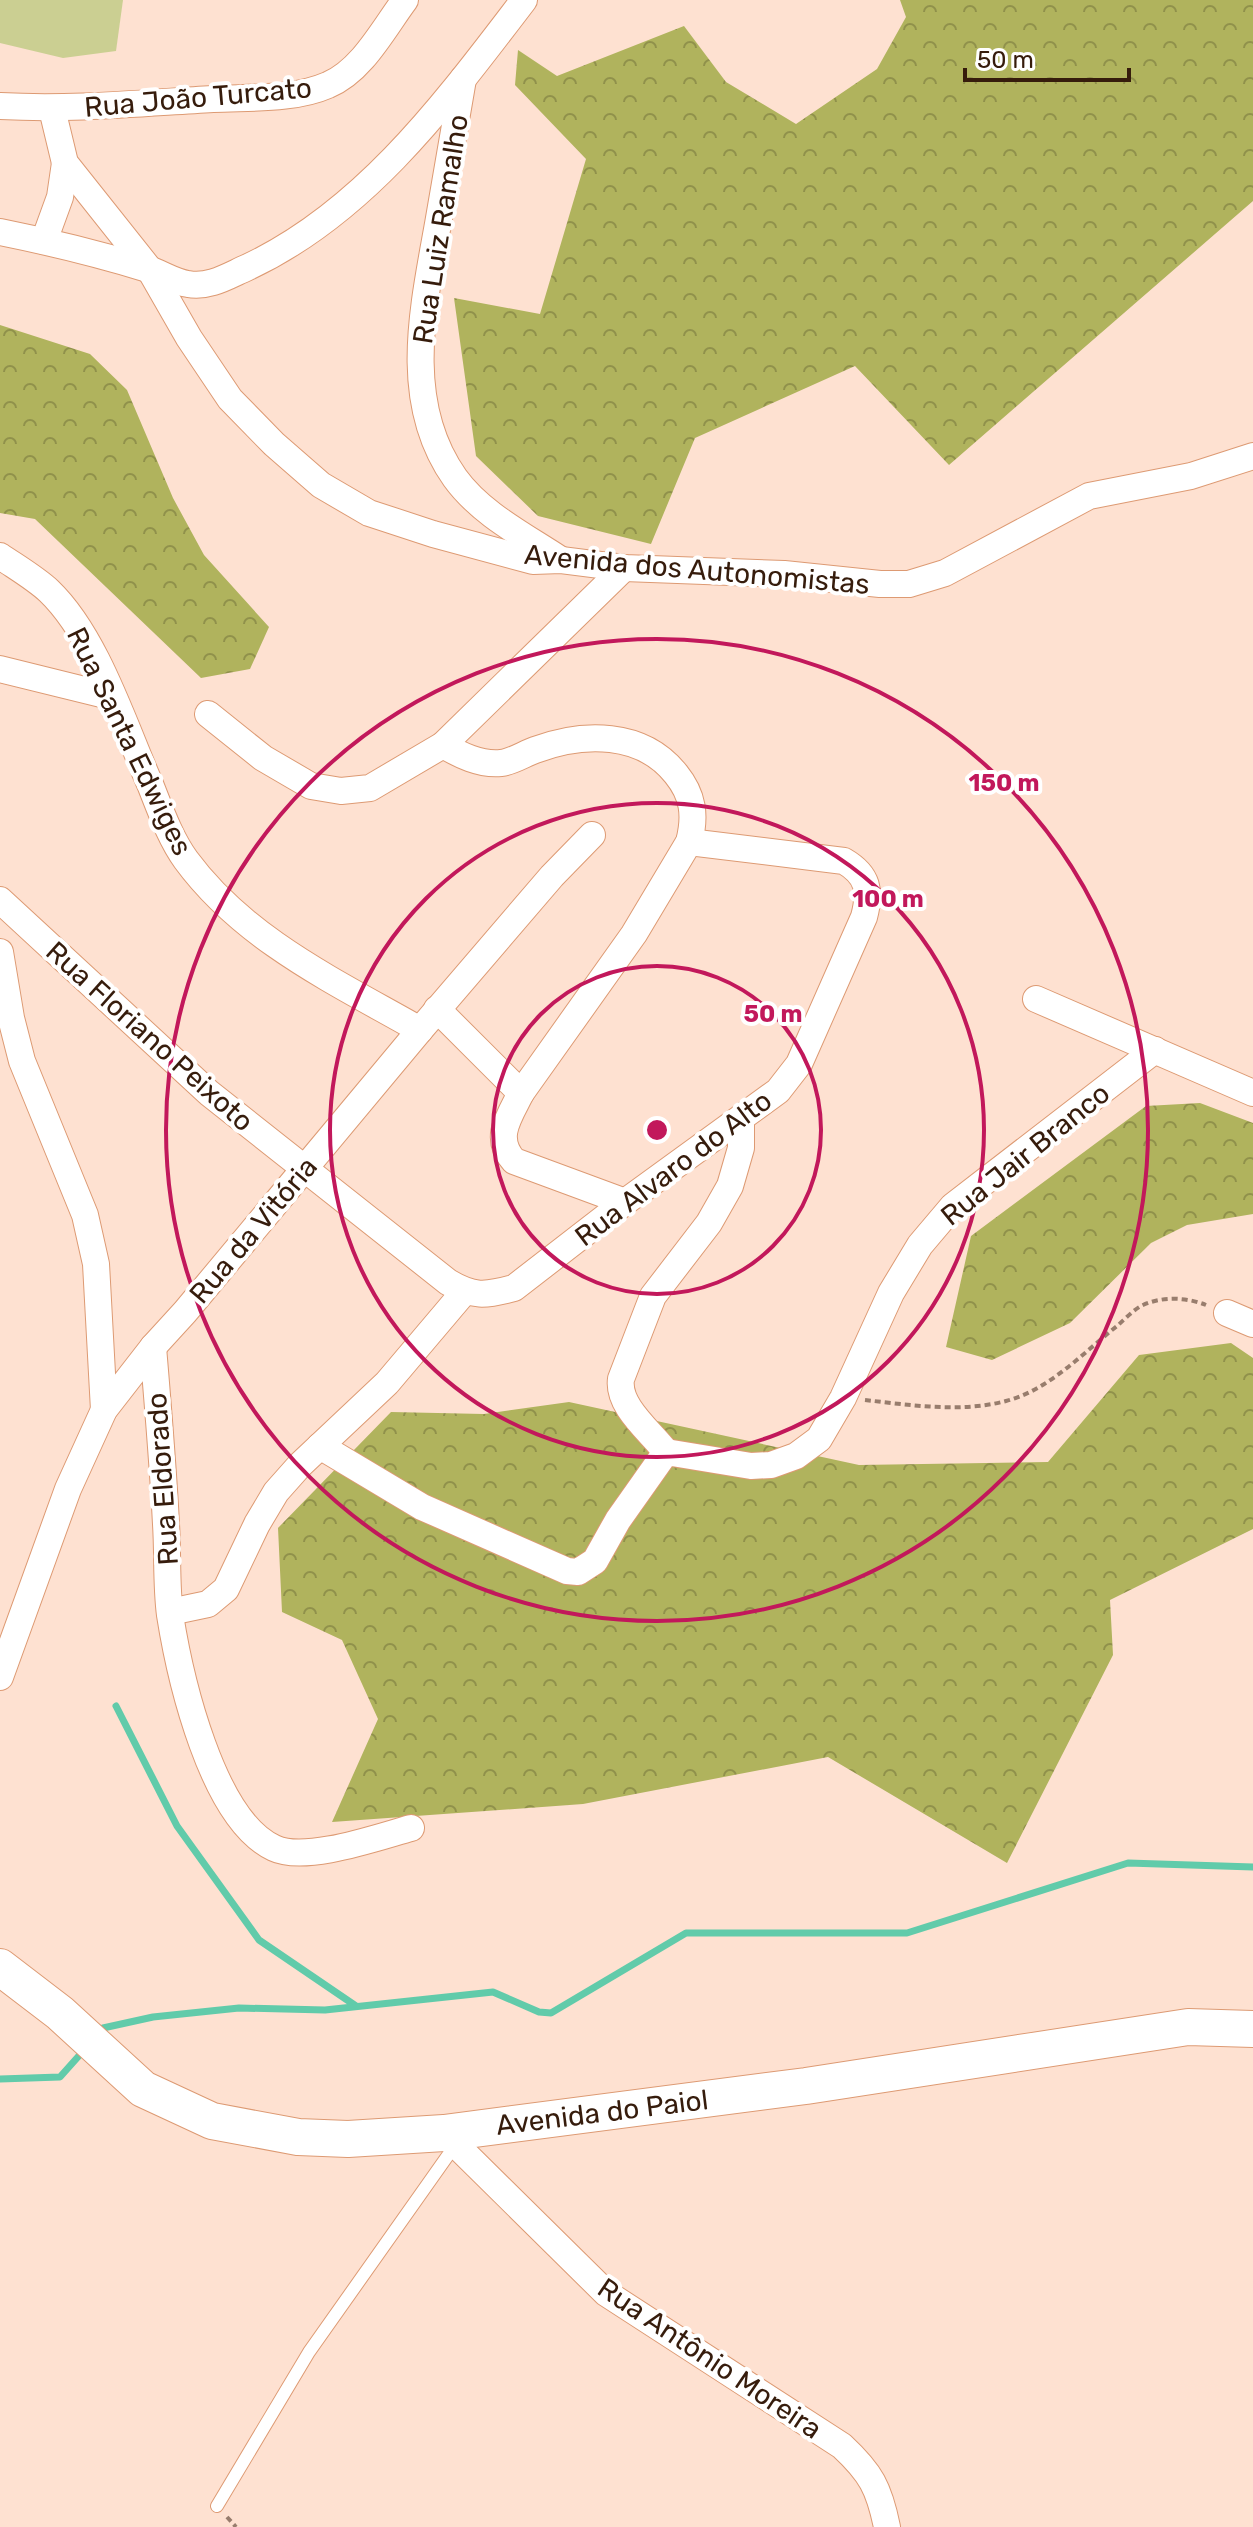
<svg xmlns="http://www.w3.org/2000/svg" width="1253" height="2527" font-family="Rubik,sans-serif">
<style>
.green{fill:#cbcf92}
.forest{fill:url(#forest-crowns)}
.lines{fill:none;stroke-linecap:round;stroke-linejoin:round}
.stream{stroke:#61cbaa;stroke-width:7}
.lane-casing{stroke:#dd9a73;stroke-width:14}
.street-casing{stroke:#dd9a73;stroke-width:28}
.secondary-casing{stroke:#dd9a73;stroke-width:38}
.path{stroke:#987d6d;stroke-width:4;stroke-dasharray:6 4;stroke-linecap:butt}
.lane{stroke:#fff;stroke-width:12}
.street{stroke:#fff;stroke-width:26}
.secondary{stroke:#fff;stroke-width:36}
.ring{fill:none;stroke:#c2185b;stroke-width:4}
.labels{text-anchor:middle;stroke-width:8;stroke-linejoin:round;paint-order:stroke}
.street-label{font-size:28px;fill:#361c0c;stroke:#fff}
.centre{fill:#c2185b;stroke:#fff;stroke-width:4}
.ring-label{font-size:24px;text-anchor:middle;font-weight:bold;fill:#c2185b;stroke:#fff;stroke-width:8;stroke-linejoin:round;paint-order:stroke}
</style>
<defs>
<pattern id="forest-crowns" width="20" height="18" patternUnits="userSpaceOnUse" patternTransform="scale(2)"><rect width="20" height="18" fill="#b0b35d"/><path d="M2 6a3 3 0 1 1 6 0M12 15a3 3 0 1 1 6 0" fill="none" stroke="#90914b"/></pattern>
</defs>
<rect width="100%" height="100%" fill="#fee1d1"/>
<polygon class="green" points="0,0 123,0 116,51 63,58 0,43"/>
<g class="forest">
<polygon points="900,0 1253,0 1253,201 949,465 855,366 695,438 651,544 538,516 476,456 454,298 540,314 586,159 515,85 518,50 557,76 684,26 726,82 796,124 877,69 906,17"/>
<polygon points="0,325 90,354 127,390 173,498 204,555 269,627 250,669 201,678 35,519 0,513"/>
<polygon points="1200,1103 1253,1123 1253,1214 1187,1225 1151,1243 1070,1323 992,1360 946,1347 971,1236 1146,1106"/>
<polygon points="1231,1343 1253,1358 1253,1529 1110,1600 1113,1655 1007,1863 828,1757 583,1804 332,1822 378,1719 342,1640 282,1612 278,1528 391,1412 484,1414 569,1402 859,1465 1048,1462 1139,1355"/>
</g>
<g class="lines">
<g class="stream">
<polyline points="116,1706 177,1826 259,1940 356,2006"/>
<polyline points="99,2034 103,2028 153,2017 239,2008 325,2010 493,1992 539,2012 551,2013 686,1933 907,1933 1128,1863 1253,1867"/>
<polyline points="0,2079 60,2077 85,2049"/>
</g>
<defs>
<polyline id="lane" points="217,2506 309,2352 456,2144"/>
<g id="street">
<path d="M463 79C455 127 446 176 438 224 423 308 401 402 455 478 481 514 525 536 561 560"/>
<path d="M0 106C71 110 142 103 213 99 250 97 294 100 328 85 362 71 384 28 405 0"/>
<polyline points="52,109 65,163 150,270 189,338 230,399 274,444 321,485 369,513 433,534 533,561 561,560 624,568 784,574 880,584 909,584 945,573 1089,496 1191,476 1253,456"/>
<path d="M0 232C50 242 99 254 148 269 161 273 174 282 188 284 209 288 228 276 246 268 365 213 446 102 524 0"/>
<polyline points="44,241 60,197 65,163"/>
<path d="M0 556C16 567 35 578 49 591 96 636 124 725 150 784 160 809 170 838 186 860 245 940 336 982 420 1030"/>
<polyline points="0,669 113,697"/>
<polyline points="208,714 263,758 311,786 341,791 370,788 443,745 624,568"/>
<path d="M443 745C460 755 480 765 501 763 512 762 524 754 535 750 583 732 642 731 676 774 693 795 696 815 689 842L634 934 521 1093"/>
<path d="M0 900 209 1093 448 1282C473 1297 485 1296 514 1288L625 1202 778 1091 799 1064 864 917C871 891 868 875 844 861L689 842"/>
<polyline points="0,952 11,1018 22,1061 85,1215 96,1264 104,1410"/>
<polyline points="1036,999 1253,1093"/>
<path d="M437 1009 521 1093C509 1117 493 1138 514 1161L625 1202"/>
<polyline points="1227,1313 1253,1324"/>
<path d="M153 1347C158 1406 163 1465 166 1524 168 1554 166 1585 170 1615 180 1678 212 1819 274 1848 305 1863 378 1837 411 1828"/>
<polyline points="320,1446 422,1507 567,1571 578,1572 595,1561 618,1520 666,1452 751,1466 771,1465 796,1456 819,1439 843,1398 891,1293 920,1245 953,1206 1155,1050"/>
<path d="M666 1452C650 1431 617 1406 621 1379L653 1296 709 1223 730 1186 741 1148V1119"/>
<polyline points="170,1612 208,1604 226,1589 257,1524 276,1492 300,1465 387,1383 464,1292"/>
<polyline points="0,1677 68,1489 104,1410 153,1347 185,1312 420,1030 552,876 592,835"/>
<path d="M444 2133 606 2293 842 2446C871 2473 879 2488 887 2527"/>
</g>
<polyline id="secondary" points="0,1967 60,2013 143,2089 212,2121 298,2137 348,2139 444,2133 806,2086 1188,2027 1253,2029"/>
</defs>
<use href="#lane" class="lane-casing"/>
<use href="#street" class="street-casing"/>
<use href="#secondary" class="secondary-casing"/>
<g class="path">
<path d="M865 1400C910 1405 961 1413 1006 1401 1049 1390 1083 1353 1117 1326 1124 1320 1132 1311 1141 1306 1161 1296 1186 1297 1206 1305"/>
<polyline points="227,2517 236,2527"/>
</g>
<use href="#lane" class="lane"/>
<use href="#street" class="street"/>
<use href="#secondary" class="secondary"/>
</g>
<g class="ring">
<circle cx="657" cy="1130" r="164"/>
<circle cx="657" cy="1130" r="327"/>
<circle cx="657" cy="1130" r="491"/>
</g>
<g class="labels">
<g class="street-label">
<text transform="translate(198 97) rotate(-5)" y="10">Rua João Turcato</text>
<text transform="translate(440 229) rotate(-81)" y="10">Rua Luiz Ramalho</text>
<text transform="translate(697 569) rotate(5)" y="10">Avenida dos Autonomistas</text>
<text transform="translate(130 741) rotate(64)" y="10">Rua Santa Edwiges</text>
<text transform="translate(150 1036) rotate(42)" y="10">Rua Floriano Peixoto</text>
<text transform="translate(1025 1154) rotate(-39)" y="10">Rua Jair Branco</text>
<text transform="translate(673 1168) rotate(-37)" y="10">Rua Alvaro do Alto</text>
<text transform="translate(253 1230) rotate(-50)" y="10">Rua da Vitória</text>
<text transform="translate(162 1479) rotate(-94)" y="10">Rua Eldorado</text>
<text transform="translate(602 2112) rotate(-7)" y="10">Avenida do Paiol</text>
<text transform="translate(710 2358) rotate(34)" y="10">Rua Antônio Moreira</text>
</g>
</g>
<circle cx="657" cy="1130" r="12" class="centre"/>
<g class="ring-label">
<text x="1004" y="791">150 m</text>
<text x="888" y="907">100 m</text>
<text x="773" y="1022">50 m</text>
</g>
<path d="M965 68v12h164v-12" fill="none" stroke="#361c0c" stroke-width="4"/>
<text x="977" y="68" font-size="24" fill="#361c0c" stroke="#ffffff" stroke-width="6" paint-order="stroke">50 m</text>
</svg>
